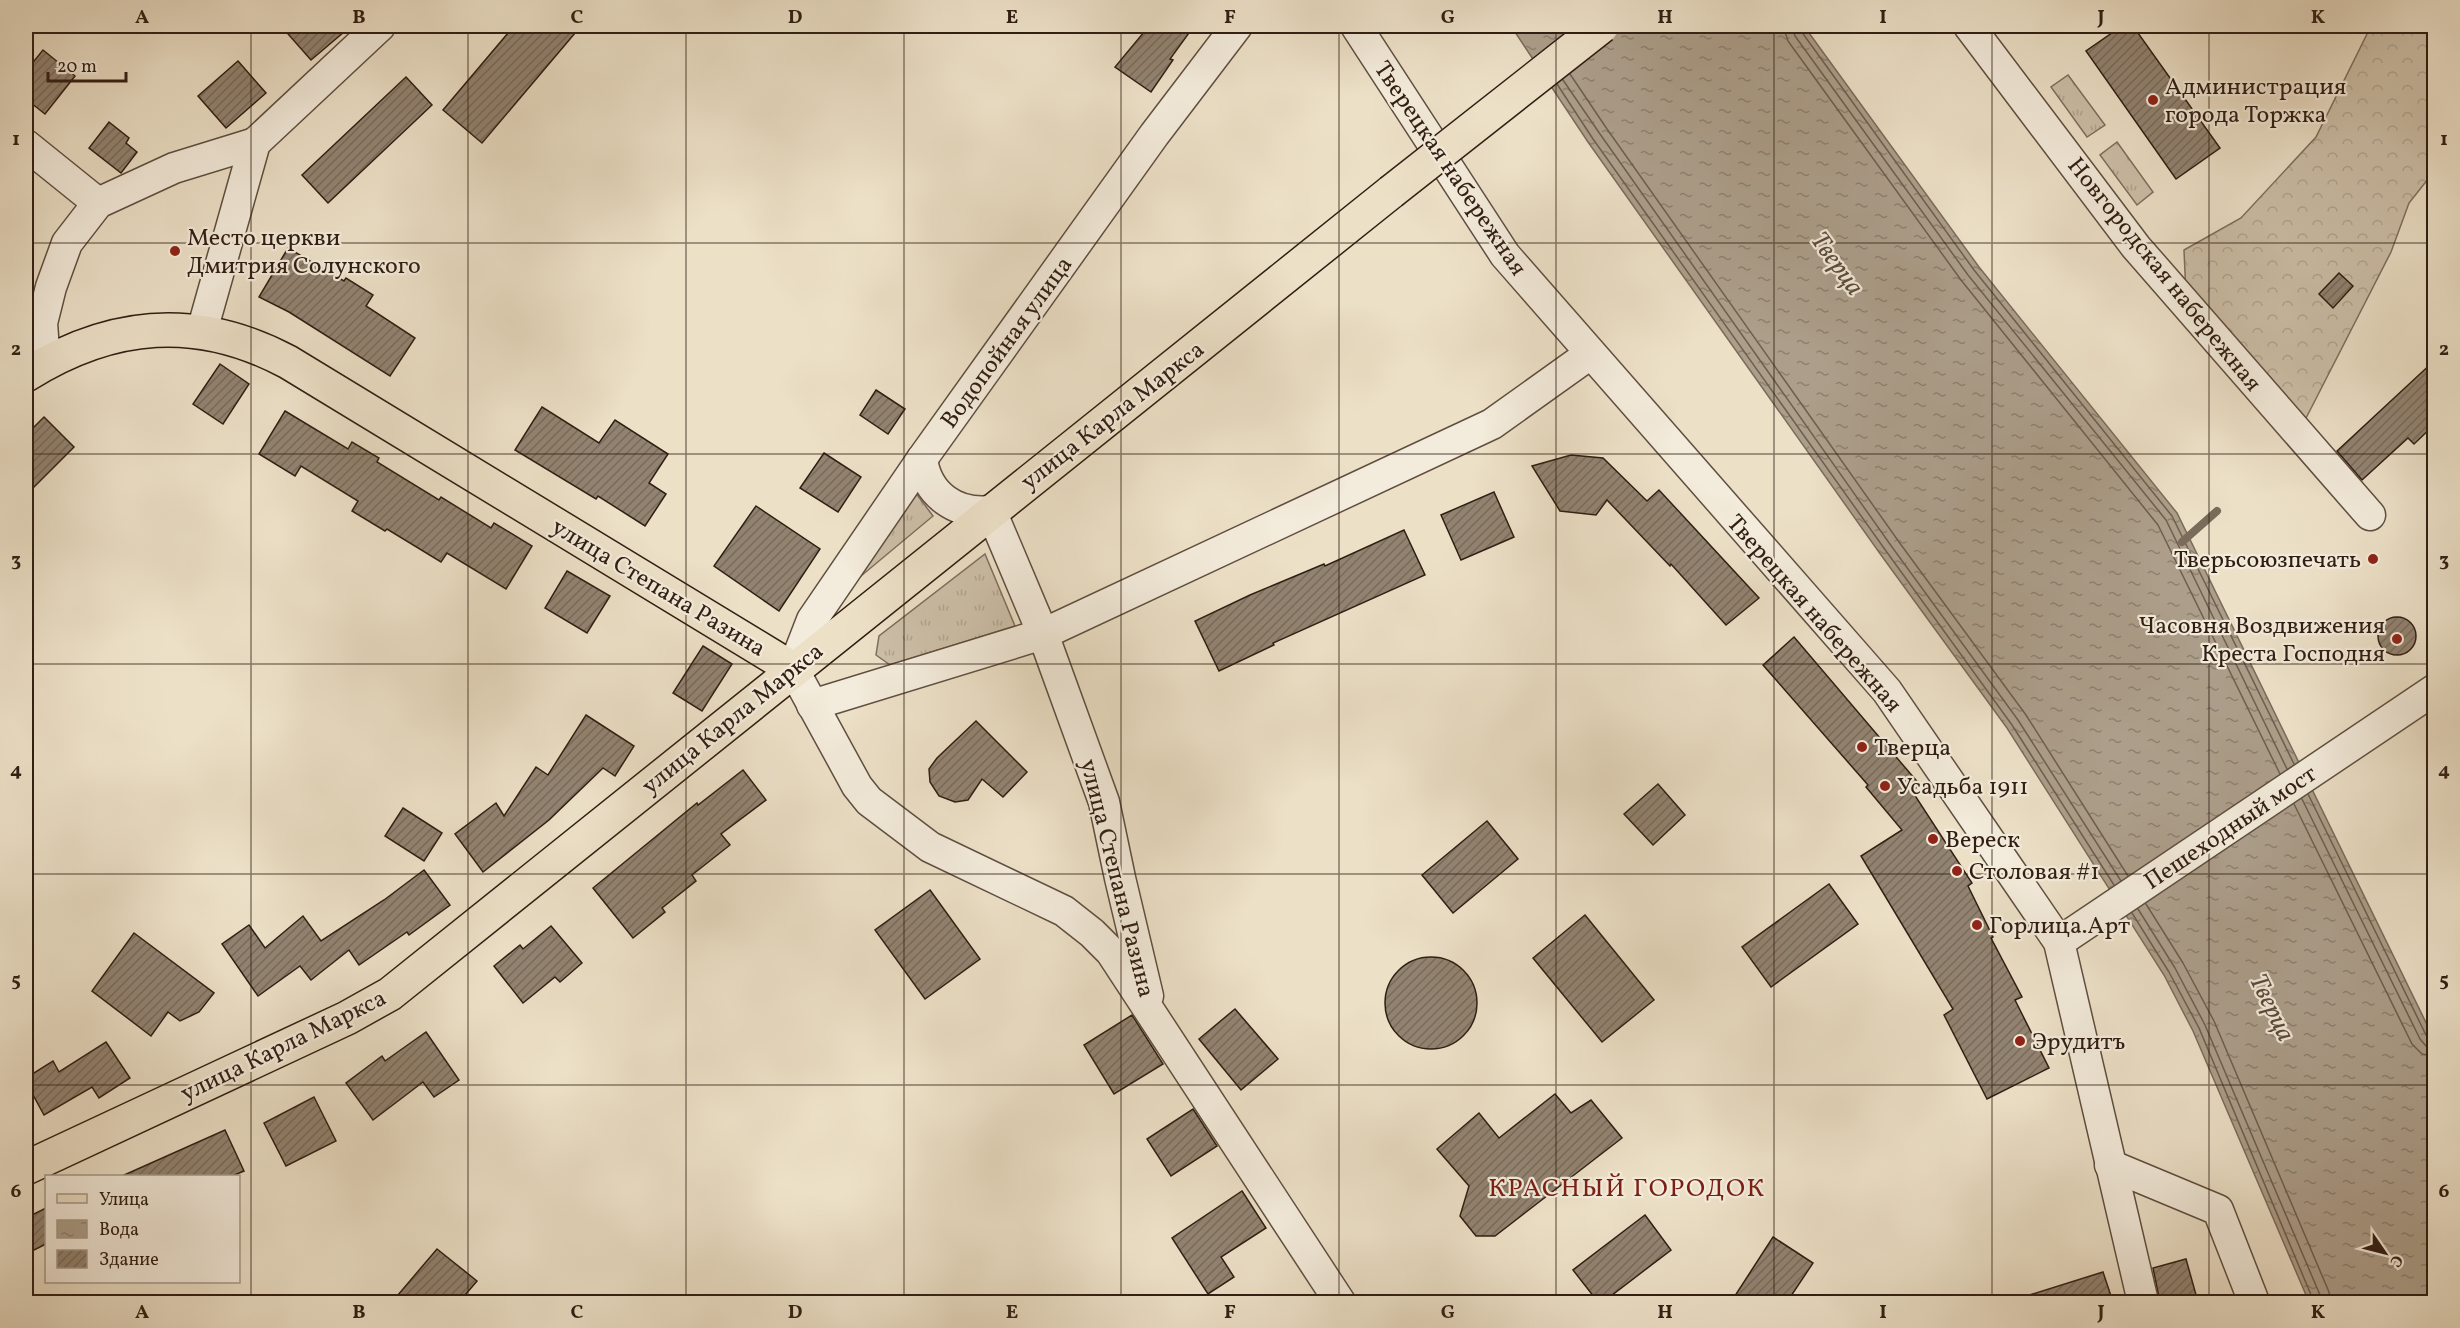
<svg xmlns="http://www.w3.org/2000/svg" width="2460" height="1328" font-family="Vollkorn,serif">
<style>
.grass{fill:url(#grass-tufts);stroke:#7e6e5e;stroke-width:1.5}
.forest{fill:url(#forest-crowns);stroke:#7e6e5e;stroke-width:1.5}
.water{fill:url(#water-ripples);stroke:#7a6b5a;stroke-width:1.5}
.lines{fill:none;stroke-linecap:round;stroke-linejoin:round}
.shore{stroke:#6e5e4e;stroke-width:1.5}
.stream{stroke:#7a6b5a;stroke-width:8}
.building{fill:url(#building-hatch);stroke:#301e13;stroke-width:1.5}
.minor-casing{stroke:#5f4e40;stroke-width:33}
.major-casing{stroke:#301e13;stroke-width:36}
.minor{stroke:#f3ebdb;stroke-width:30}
.major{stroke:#ece0c7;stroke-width:33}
.major-bridge-casing{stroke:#301e13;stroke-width:36;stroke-linecap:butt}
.major-bridge{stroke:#ece0c7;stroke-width:33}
.grid{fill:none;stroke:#301e13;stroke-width:1.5;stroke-opacity:0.55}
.poi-dot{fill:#8f2418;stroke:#f3ebdb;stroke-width:2}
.labels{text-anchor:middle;stroke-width:4.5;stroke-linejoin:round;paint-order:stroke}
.poi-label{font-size:24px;fill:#301e13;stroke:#f3ebdb;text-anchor:start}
.street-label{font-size:24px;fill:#301e13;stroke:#f3ebdb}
.water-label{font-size:26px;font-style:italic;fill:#5b4b3d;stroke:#f3ebdb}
.neighbourhood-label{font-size:26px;letter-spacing:1.5px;fill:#7a1f14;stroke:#f3ebdb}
.neatline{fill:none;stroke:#301e13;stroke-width:2}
.grid-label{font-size:20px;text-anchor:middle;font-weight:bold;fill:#301e13}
</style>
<defs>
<pattern id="grass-tufts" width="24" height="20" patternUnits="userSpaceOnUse" patternTransform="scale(1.5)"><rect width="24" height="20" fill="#ccbfa8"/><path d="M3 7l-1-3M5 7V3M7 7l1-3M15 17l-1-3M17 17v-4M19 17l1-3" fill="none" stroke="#b0a490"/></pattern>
<pattern id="forest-crowns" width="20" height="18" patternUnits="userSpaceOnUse" patternTransform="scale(1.5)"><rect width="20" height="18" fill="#ccbfa8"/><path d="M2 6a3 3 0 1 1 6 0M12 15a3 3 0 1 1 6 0" fill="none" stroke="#b0a490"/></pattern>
<pattern id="water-ripples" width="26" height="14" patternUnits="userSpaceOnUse" patternTransform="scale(1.5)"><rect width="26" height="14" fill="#ac9e8a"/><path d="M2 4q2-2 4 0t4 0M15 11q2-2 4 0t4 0" fill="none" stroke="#8c8070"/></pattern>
<pattern id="building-hatch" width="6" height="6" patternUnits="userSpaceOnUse" patternTransform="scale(1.5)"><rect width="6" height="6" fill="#928371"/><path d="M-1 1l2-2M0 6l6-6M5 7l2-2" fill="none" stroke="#786b5c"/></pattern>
</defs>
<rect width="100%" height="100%" fill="#ece0c7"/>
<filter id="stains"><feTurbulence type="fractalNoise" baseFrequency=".00333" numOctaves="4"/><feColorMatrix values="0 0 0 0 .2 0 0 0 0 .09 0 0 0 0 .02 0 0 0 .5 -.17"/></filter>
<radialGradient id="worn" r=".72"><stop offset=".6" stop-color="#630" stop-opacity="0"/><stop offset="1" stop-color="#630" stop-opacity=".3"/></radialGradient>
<g class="grass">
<polygon points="2068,75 2105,125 2087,137 2051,87"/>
<polygon points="2117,142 2153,192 2137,205 2100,155"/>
<polygon points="915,492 933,516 843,591"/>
<polygon points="985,554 1015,626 890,665 876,655 879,636"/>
</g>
<polygon class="forest" points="2371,26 2434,26 2434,174 2432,174 2409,203 2391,252 2303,424 2186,295 2184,250 2241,218 2316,137"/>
<polygon class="water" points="1511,26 1804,26 1979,267 2177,513 2434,1039 2434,1302 2309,1302 2193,1031 2164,975 2007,728 1881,555 1588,142"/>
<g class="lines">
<g class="shore">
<polyline points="1783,26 1788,41 1961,280 2158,525 2280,774"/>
<polyline points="1792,26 1795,36 1968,275 2166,520 2287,769"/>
<polyline points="1800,26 1801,31 1974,270 2172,516 2294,764"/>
<polyline points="1570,74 1607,129 1899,542 2026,715 2128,876"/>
<polyline points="1563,80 1600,134 1892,547 2018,720 2121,881"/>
<polyline points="1557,84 1593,139 1886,551 2012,725 2114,885"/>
<polyline points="2308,794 2426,1035 2434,1039"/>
<polyline points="2302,799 2420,1039 2426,1046 2434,1047"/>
<polyline points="2294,804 2412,1044 2422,1054 2434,1056"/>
<polyline points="2146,904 2183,963 2214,1021 2329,1292 2330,1302"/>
<polyline points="2138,909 2175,968 2205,1025 2320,1295 2321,1302"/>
<polyline points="2132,913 2169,972 2199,1028 2314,1302"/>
</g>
<polyline class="stream" points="2182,542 2217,511"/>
</g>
<g class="building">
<polygon points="281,26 351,26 311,60"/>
<polygon points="514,26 581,26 482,143 443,110"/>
<polygon points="1149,26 1194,26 1170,59 1173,60 1151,92 1115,67"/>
<polygon points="2122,26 2133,26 2220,148 2176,179 2086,51"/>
<polygon points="43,50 75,76 45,114 26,99 26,71"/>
<polygon points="238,61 266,93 226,128 198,96"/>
<polygon points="406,77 432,105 328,203 302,175"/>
<polygon points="109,122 129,138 126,143 137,152 121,173 89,148"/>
<polygon points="288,248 344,281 346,278 373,295 366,306 415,338 390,376 289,312 259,297"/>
<polygon points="2339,273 2353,286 2333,308 2319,294"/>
<polygon points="2434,361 2434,425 2414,444 2408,438 2362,480 2337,451"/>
<polygon points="220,364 249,384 223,424 193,404"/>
<polygon points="876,390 905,409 888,434 860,415"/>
<polygon points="542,407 599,443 615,420 668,454 649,483 666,494 645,526 598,496 596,499 515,450"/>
<polygon points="285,411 348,449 352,442 379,458 377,462 439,500 441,497 491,528 494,523 532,546 506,589 447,553 441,562 387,529 385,531 352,511 358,501 301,466 295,476 259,454"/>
<polygon points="44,417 74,447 26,495 26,435"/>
<polygon points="824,453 861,477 838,512 800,488"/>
<polygon points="1571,455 1603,458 1647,501 1659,490 1759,598 1726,625 1671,564 1670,566 1607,500 1596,515 1560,511 1532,466"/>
<polygon points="1494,492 1514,537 1461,560 1441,515"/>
<polygon points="756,506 820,549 779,611 714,566"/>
<polygon points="1404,530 1425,575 1273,643 1274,645 1219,671 1195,621 1250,595 1324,564 1325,566"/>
<polygon points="567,571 610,596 587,633 545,608"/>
<circle cx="2397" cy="636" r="19"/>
<polygon points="1794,637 1920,785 1912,791 1972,883 1968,886 1993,937 1991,938 2022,997 2015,1000 2049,1068 1987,1099 1944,1015 1953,1009 1861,856 1902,830 1866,787 1868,785 1763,665"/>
<polygon points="703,646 732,664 702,711 673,693"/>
<polygon points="586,715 634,746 615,776 603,768 549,820 483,872 455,834 496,803 504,816 536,767 548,775"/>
<polygon points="976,721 1027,772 1003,797 982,779 968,800 955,802 939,796 930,782 929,769 937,758"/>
<polygon points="743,770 766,800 721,834 730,845 692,875 696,881 662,908 665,912 633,938 593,888 697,803 698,805"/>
<polygon points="1658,784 1685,815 1653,845 1624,814"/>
<polygon points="403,808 442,833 424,861 385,836"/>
<polygon points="1487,821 1518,859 1453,913 1422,875"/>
<polygon points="424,870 450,905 409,935 407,932 359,965 349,950 311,980 300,966 258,996 222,944 249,925 265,948 303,916 321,941 384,900"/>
<polygon points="1829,884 1858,924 1771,987 1742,947"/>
<polygon points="930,890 980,959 925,999 875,930"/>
<polygon points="1585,915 1654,1000 1602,1042 1533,958"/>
<polygon points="551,926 582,963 560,982 555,977 523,1003 494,966 520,945 523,949"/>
<polygon points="134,933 214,993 199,1012 180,1021 168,1012 151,1036 92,991"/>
<circle cx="1431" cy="1003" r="46"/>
<polygon points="1235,1009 1278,1059 1241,1090 1199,1039"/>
<polygon points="1132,1015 1163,1064 1114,1094 1084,1045"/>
<polygon points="426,1032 459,1080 434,1097 423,1082 373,1120 346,1083 382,1056 385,1061"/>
<polygon points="106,1042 130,1078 99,1098 92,1087 44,1115 26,1082 26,1078 53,1061 59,1072"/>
<polygon points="1555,1094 1571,1113 1591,1100 1622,1138 1495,1236 1476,1236 1460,1216 1469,1186 1437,1149 1479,1113 1499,1138"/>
<polygon points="314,1097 336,1141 286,1166 264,1123"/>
<polygon points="1193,1109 1217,1146 1171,1176 1147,1139"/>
<polygon points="225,1130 244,1171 232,1176 122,1176"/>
<polygon points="1242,1191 1266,1228 1221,1257 1234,1277 1208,1294 1172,1238"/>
<polygon points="46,1208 46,1244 26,1254 26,1218"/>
<polygon points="1645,1215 1671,1250 1603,1302 1598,1302 1573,1270"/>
<polygon points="1773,1237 1813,1263 1787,1302 1731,1302"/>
<polygon points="437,1249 477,1281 459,1302 392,1302"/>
<polygon points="2186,1259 2198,1302 2160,1302 2153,1268"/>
<polygon points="2103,1272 2113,1302 2021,1302 2020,1298"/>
</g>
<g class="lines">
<defs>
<g id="minor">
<polyline points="1237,26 1154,135 922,459 812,620 793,669 857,786 869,801 930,847 1064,911 1092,933 1111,952 1340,1302"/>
<polyline points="1356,26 1505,255 1887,691 2059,942 2143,1302"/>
<polyline points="1969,26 2136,247 2370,515"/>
<polyline points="26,145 98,203"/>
<polyline points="202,331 255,143 380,26"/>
<polyline points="45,363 42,323 51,287 67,243 98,203 174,168 255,143"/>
<path d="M922 459C927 495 956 515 991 511L1043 634 1104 802 1120 878 1148 996"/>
<polyline points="812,705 1043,634 1492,424 1590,354"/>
<polyline points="2059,942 2434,690"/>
<polyline points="2110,1165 2218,1210 2254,1302"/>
</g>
<g id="major">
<path d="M26 375C112 321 198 314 288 362L793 669"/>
<polyline points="26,1168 347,1018 390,994 1391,192"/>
</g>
</defs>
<use href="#minor" class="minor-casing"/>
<use href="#major" class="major-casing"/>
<use href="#minor" class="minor"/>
<use href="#major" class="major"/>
<defs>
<polyline id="major-bridge" points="1391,192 1602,26"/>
</defs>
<use href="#major-bridge" class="major-bridge-casing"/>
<use href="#major-bridge" class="major-bridge"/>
</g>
<path class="grid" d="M251 26V1302M468 26V1302M686 26V1302M904 26V1302M1121 26V1302M1339 26V1302M1556 26V1302M1774 26V1302M1992 26V1302M2209 26V1302M26 243H2434M26 454H2434M26 664H2434M26 874H2434M26 1085H2434"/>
<g class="poi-dot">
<circle cx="2153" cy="100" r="6"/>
<circle cx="175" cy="251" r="6"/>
<circle cx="2373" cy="559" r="6"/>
<circle cx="2397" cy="639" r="6"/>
<circle cx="1862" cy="747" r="6"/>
<circle cx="1885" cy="786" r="6"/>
<circle cx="1933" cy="839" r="6"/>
<circle cx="1957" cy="871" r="6"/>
<circle cx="1977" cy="925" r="6"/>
<circle cx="2020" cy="1041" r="6"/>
</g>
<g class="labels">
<g class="poi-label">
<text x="2165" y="94">Администрация<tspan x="2165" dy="28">города Торжка</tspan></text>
<text x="187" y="245">Место церкви<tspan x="187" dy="28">Дмитрия Солунского</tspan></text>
<text x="2361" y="567" text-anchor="end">Тверьсоюзпечать</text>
<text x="2385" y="633" text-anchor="end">Часовня Воздвижения<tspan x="2385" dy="28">Креста Господня</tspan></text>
<text x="1874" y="755">Тверца</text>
<text x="1897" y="794">Усадьба 1911</text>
<text x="1945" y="847">Вереск</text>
<text x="1969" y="879">Столовая #1</text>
<text x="1989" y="933">Горлица.Арт</text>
<text x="2032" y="1049">Эрудитъ</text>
</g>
<g class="street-label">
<text transform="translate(1451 168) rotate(56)" y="8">Тверецкая набережная</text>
<text transform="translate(2165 274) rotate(51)" y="8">Новгородская набережная</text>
<text transform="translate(1006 342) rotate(-54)" y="8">Водопойная улица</text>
<text transform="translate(1112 415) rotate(-38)" y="8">улица Карла Маркса</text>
<text transform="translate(659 587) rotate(31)" y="8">улица Степана Разина</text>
<text transform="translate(1815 613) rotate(49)" y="8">Тверецкая набережная</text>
<text transform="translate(732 718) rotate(-39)" y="8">улица Карла Маркса</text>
<text transform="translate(2230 827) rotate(-34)" y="8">Пешеходный мост</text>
<text transform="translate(1118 878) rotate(76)" y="8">улица Степана Разина</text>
<text transform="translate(283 1045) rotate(-26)" y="8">улица Карла Маркса</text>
</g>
<g class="water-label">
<text transform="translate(1838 263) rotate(54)" y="9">Тверца</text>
<text transform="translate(2273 1007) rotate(64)" y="9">Тверца</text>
</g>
<g class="neighbourhood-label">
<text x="1627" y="1196">КРАСНЫЙ ГОРОДОК</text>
</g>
</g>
<rect width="2460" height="1328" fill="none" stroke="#ece0c7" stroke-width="66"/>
<rect x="45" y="1175" width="195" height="108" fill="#f3ebdb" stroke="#a5998b" stroke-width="1.5"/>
<rect x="57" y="1194" width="30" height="9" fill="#ece0c7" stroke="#a5998b" stroke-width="1.5"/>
<text x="99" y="1205" font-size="18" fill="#301e13">Улица</text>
<rect x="57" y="1220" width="30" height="18" fill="url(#water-ripples)" stroke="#a5998b" stroke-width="1.5"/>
<text x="99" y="1235" font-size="18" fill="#301e13">Вода</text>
<rect x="57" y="1250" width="30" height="18" fill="url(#building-hatch)" stroke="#a5998b" stroke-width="1.5"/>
<text x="99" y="1265" font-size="18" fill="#301e13">Здание</text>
<g transform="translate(2385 1253) rotate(125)" stroke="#f3ebdb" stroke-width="4.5" paint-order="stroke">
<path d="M0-4.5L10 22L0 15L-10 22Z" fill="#301e13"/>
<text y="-9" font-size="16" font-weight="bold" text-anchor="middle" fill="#301e13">С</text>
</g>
<path d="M48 72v9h78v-9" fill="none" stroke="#301e13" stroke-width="3"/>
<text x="57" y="72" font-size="18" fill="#301e13" stroke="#f3ebdb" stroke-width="4.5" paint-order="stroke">20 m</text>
<rect x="33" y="33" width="2394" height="1262" class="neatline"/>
<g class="grid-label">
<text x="142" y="23">A</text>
<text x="359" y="23">B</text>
<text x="577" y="23">C</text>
<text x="795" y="23">D</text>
<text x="1012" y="23">E</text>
<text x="1230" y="23">F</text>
<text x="1448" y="23">G</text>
<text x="1665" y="23">H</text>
<text x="1883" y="23">I</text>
<text x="2101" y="23">J</text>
<text x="2318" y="23">K</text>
<text x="16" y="145">1</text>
<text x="2444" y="145">1</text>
<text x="16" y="355">2</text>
<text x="2444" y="355">2</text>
<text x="16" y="566">3</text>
<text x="2444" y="566">3</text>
<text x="16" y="776">4</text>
<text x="2444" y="776">4</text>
<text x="16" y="986">5</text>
<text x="2444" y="986">5</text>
<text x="16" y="1197">6</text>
<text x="2444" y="1197">6</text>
<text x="142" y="1318">A</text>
<text x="359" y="1318">B</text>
<text x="577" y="1318">C</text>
<text x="795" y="1318">D</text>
<text x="1012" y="1318">E</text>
<text x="1230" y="1318">F</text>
<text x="1448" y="1318">G</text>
<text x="1665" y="1318">H</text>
<text x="1883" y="1318">I</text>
<text x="2101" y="1318">J</text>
<text x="2318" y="1318">K</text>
</g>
<rect width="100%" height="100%" filter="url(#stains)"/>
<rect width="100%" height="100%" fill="url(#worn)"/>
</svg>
